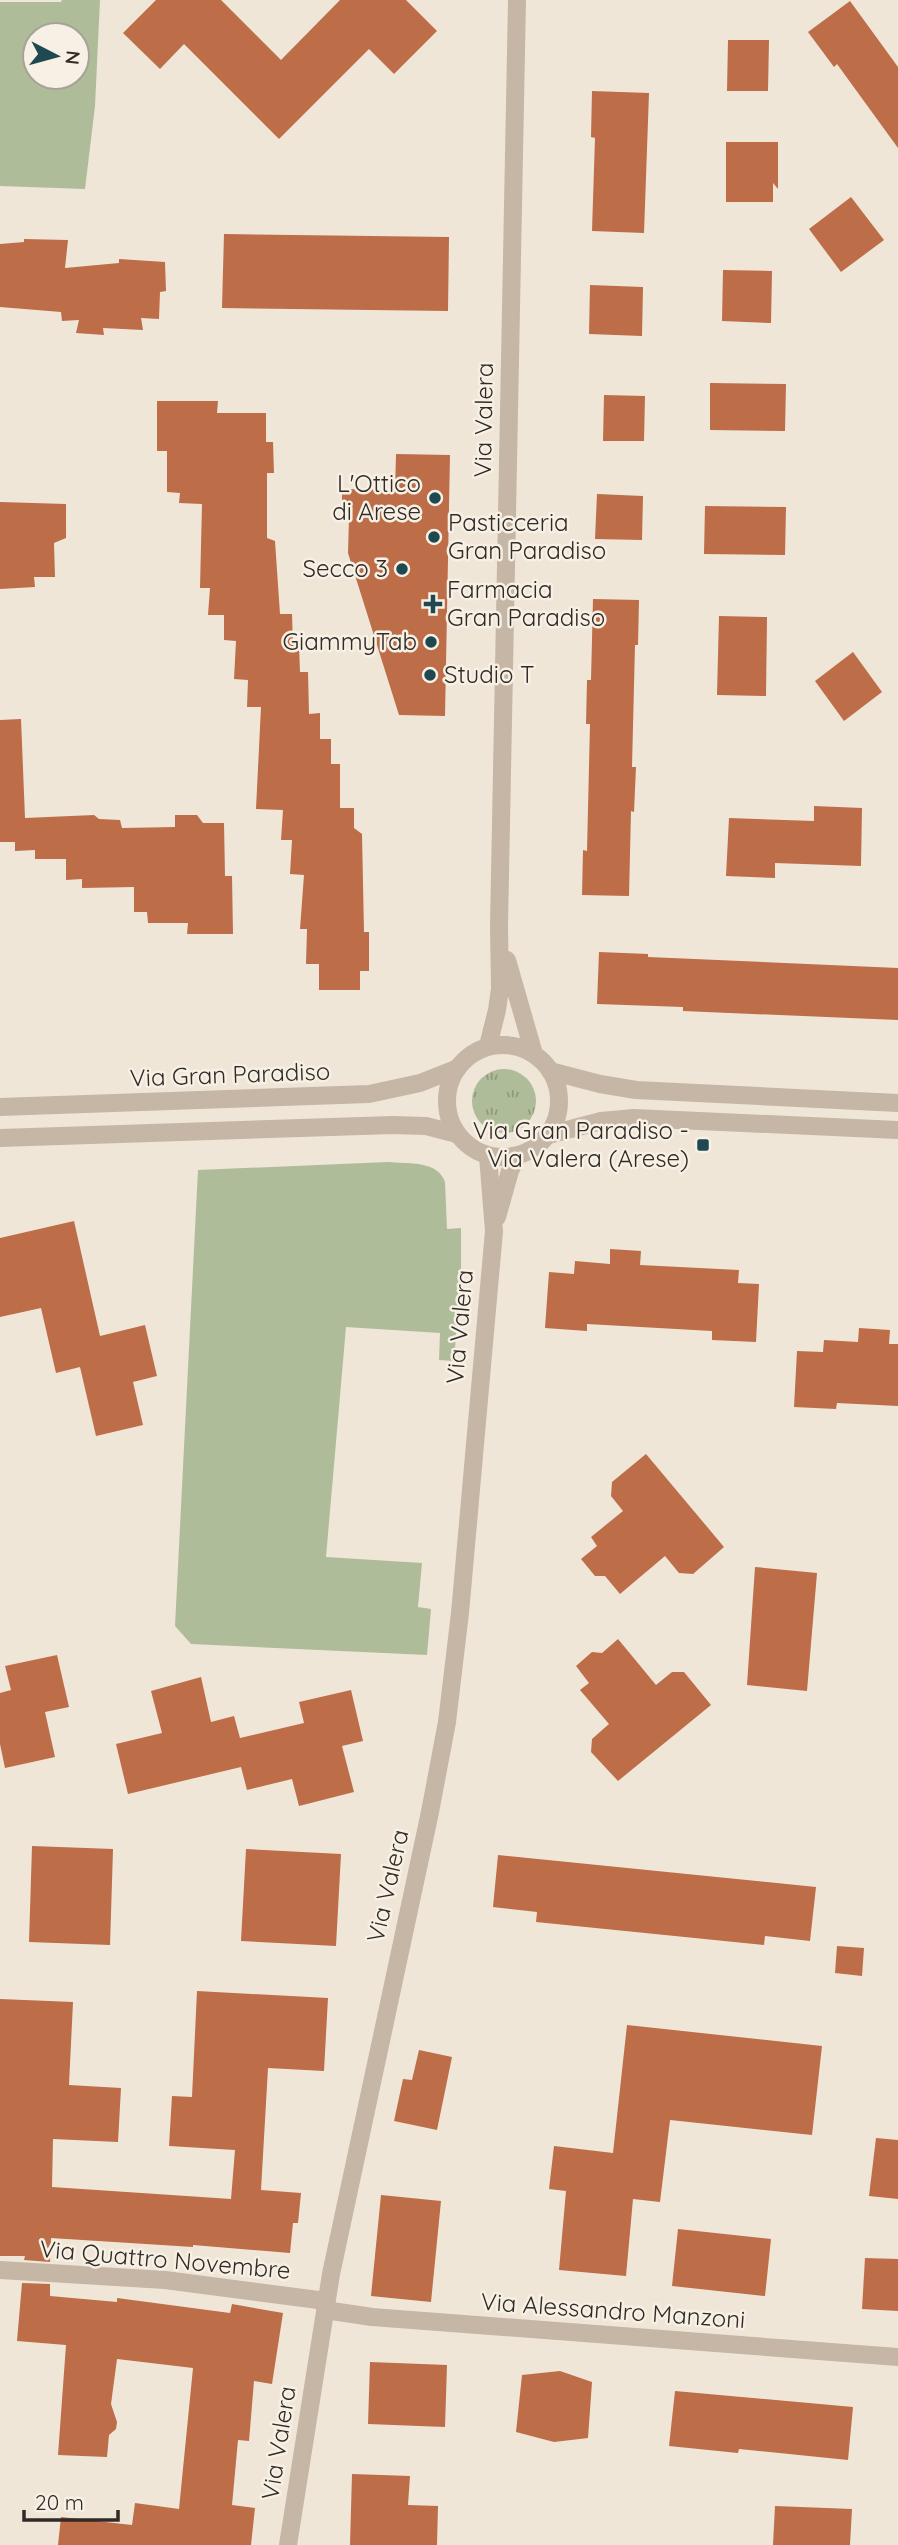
<svg xmlns="http://www.w3.org/2000/svg" width="898" height="2545" font-family="Quicksand,sans-serif">
<style>
.grass{fill:url(#grass-tufts)}
.park{fill:#aebc9a;fill-rule:evenodd}
.building{fill:#bd6d48}
.lines{fill:none;stroke-linecap:round;stroke-linejoin:round}
.street{stroke:#c5b6a5;stroke-width:18}
.poi-dot{fill:#1f4950;stroke:#f7f0e4;stroke-width:2.5}
.labels{text-anchor:middle;stroke-width:5;stroke-linejoin:round;paint-order:stroke}
.street-label{font-size:24px;fill:#322a26;stroke:#f7f0e4}
.poi-label{font-size:24px;fill:#322a26;stroke:#f7f0e4;text-anchor:end}
</style>
<defs>
<pattern id="grass-tufts" width="24" height="20" patternUnits="userSpaceOnUse" patternTransform="scale(1.75)"><rect width="24" height="20" fill="#aebc9a"/><path d="M3 7l-1-3M5 7V3M7 7l1-3M15 17l-1-3M17 17v-4M19 17l1-3" fill="none" stroke="#8e997d"/></pattern>
</defs>
<rect width="100%" height="100%" fill="#efe6d8"/>
<circle class="grass" cx="504" cy="1101" r="32"/>
<g class="park">
<path d="M62 0H100L95 106 85 189 0 186V2H61ZM77 35V77H35V35Z"/>
<path d="M388 1162C407 1164 438 1160 445 1182L447 1229 461 1228V1274L454 1361 439 1360 440 1333 346 1327 326 1557 422 1563 418 1607 431 1609 427 1655 191 1644 175 1626 198 1170Z"/>
</g>
<g class="building">
<polygon points="156,0 221,0 281,60 340,0 406,0 437,31 394,74 369,49 279,139 184,44 160,69 123,33"/>
<polygon points="850,1 898,67 898,148 837,64 834,67 808,32"/>
<polygon points="728,40 769,40 768,91 727,91"/>
<polygon points="592,91 649,93 644,233 592,231 595,138 591,137"/>
<polygon points="726,142 778,142 778,189 773,183 773,202 726,202"/>
<polygon points="851,197 884,240 841,272 809,229"/>
<polygon points="224,234 449,237 448,311 222,308"/>
<polygon points="24,239 68,240 65,268 119,263 119,259 165,262 166,291 160,292 159,319 141,318 143,330 103,328 104,335 76,333 79,320 62,321 61,312 0,307 0,244 24,242"/>
<polygon points="723,270 772,271 771,323 722,321"/>
<polygon points="590,285 643,287 642,336 589,334"/>
<polygon points="710,383 786,384 785,431 710,430"/>
<polygon points="604,395 645,396 644,441 603,441"/>
<polygon points="157,401 218,401 217,413 266,413 266,442 273,442 274,473 267,473 267,538 275,541 280,614 292,614 293,645 299,645 300,672 308,672 309,714 320,713 320,739 331,739 331,764 340,764 340,808 354,808 354,828 362,834 364,932 369,932 369,971 360,971 360,990 319,990 319,964 306,964 307,929 300,929 304,875 290,874 292,840 281,840 283,810 256,809 261,707 247,707 248,680 234,679 236,641 224,640 224,615 208,615 210,588 200,588 202,504 179,503 180,493 167,492 167,451 157,451"/>
<polygon points="396,454 450,455 445,716 399,715 348,553 349,519 342,519 342,489 395,490"/>
<polygon points="597,494 643,496 642,540 595,539"/>
<polygon points="0,502 66,504 66,538 54,543 55,577 34,577 35,587 0,589"/>
<polygon points="705,506 786,507 785,555 704,554"/>
<polygon points="593,599 639,600 638,645 635,645 632,767 636,767 634,812 631,811 629,896 582,895 583,850 587,851 590,724 586,724 587,680 591,680"/>
<polygon points="719,616 767,617 766,696 717,695"/>
<polygon points="853,652 882,692 844,721 815,681"/>
<polygon points="21,719 25,818 94,815 99,819 120,820 122,828 175,827 175,815 197,815 203,823 224,823 225,876 232,876 233,934 187,934 188,923 148,923 147,912 134,912 134,887 82,888 82,879 66,880 66,859 35,859 35,850 15,851 15,842 0,842 0,720"/>
<polygon points="814,806 862,808 861,866 775,863 775,878 726,876 729,818 814,821"/>
<polygon points="599,952 648,954 648,957 898,968 898,1020 683,1011 683,1007 597,1004"/>
<polygon points="74,1221 100,1336 145,1325 157,1376 133,1382 143,1425 96,1436 80,1367 56,1373 41,1308 0,1317 0,1238"/>
<polygon points="610,1249 641,1251 640,1265 739,1270 738,1283 759,1284 756,1342 712,1340 712,1331 587,1324 587,1331 545,1328 549,1272 574,1274 575,1261 610,1264"/>
<polygon points="859,1328 890,1330 889,1344 898,1344 898,1406 837,1403 836,1409 794,1407 797,1351 823,1352 824,1340 858,1342"/>
<polygon points="646,1454 724,1547 693,1574 679,1573 665,1556 620,1594 605,1576 595,1576 581,1559 597,1546 591,1537 623,1511 611,1496 612,1482"/>
<polygon points="755,1567 817,1573 807,1691 747,1685"/>
<polygon points="618,1639 656,1685 672,1672 684,1672 711,1705 618,1781 591,1752 592,1739 609,1724 580,1690 589,1683 576,1666 592,1652 602,1653"/>
<polygon points="57,1655 69,1707 45,1712 55,1757 5,1768 0,1744 0,1693 11,1690 5,1666"/>
<polygon points="201,1677 211,1722 234,1716 240,1738 304,1723 299,1702 351,1690 363,1741 342,1746 354,1792 299,1806 292,1779 247,1790 241,1767 128,1794 116,1744 162,1733 151,1691"/>
<polygon points="32,1846 113,1849 110,1945 29,1942"/>
<polygon points="246,1849 341,1854 336,1946 241,1941"/>
<polygon points="498,1855 816,1887 810,1941 765,1936 764,1945 536,1922 537,1912 493,1907"/>
<polygon points="837,1946 864,1948 862,1976 835,1973"/>
<polygon points="197,1991 328,1998 324,2071 268,2068 261,2190 301,2193 298,2223 293,2223 290,2253 193,2245 193,2247 51,2238 50,2262 24,2260 25,2256 0,2256 0,1999 73,2002 69,2085 121,2088 118,2142 53,2139 52,2187 231,2199 235,2150 169,2146 172,2096 192,2097"/>
<polygon points="627,2025 822,2046 812,2135 670,2120 660,2202 633,2199 626,2276 559,2270 566,2191 549,2189 554,2146 613,2153"/>
<polygon points="419,2050 452,2057 437,2130 394,2121 403,2079 412,2080"/>
<polygon points="876,2138 898,2140 898,2199 869,2196"/>
<polygon points="381,2195 441,2201 431,2302 371,2296"/>
<polygon points="678,2229 771,2239 765,2296 672,2286"/>
<polygon points="865,2258 898,2259 898,2311 862,2309"/>
<polygon points="22,2283 50,2284 50,2296 117,2302 117,2298 230,2313 232,2304 283,2313 272,2384 254,2381 249,2441 238,2440 232,2505 255,2508 251,2545 58,2545 61,2517 132,2525 135,2503 179,2509 193,2368 117,2359 111,2404 117,2422 116,2429 109,2435 107,2457 58,2455 66,2345 17,2341"/>
<polygon points="370,2362 447,2365 445,2427 368,2424"/>
<polygon points="560,2371 592,2382 588,2438 554,2442 516,2432 522,2375"/>
<polygon points="675,2391 853,2407 848,2460 739,2449 738,2453 669,2446"/>
<polygon points="352,2474 410,2476 408,2505 438,2506 437,2545 350,2545"/>
<polygon points="775,2506 852,2509 850,2545 773,2545"/>
</g>
<g class="lines">
<g class="street">
<polyline points="507,960 534,1054"/>
<circle cx="503" cy="1101" r="56"/>
<polyline points="488,1046 497,1010 500,989 499,926 517,0"/>
<polyline points="550,1071 600,1084 636,1090 898,1103"/>
<polyline points="0,1107 369,1094 420,1083 458,1068"/>
<polyline points="548,1135 601,1121 634,1118 898,1130"/>
<polyline points="0,1138 393,1125 426,1126 457,1134"/>
<polyline points="497,1217 510,1171 517,1156"/>
<polyline points="0,2270 165,2280 326,2301"/>
<polyline points="325,2310 372,2317 898,2357"/>
<polyline points="288,2545 331,2274 430,1812 447,1722 460,1613 494,1231 488,1156"/>
</g>
</g>
<g class="poi-dot">
<circle cx="435" cy="498" r="7"/>
<circle cx="434" cy="537" r="7"/>
<circle cx="402" cy="569" r="7"/>
<path d="M429.5 593.5h7v7h7v7h-7v7h-7v-7h-7v-7h7z"/>
<circle cx="431" cy="642" r="7"/>
<circle cx="430" cy="675" r="7"/>
<rect x="696" y="1138" width="14" height="14" rx="3.5"/>
</g>
<g class="labels">
<g class="street-label">
<text transform="translate(484 420) rotate(-89)" y="8">Via Valera</text>
<text transform="translate(230 1075) rotate(-2)" y="8">Via Gran Paradiso</text>
<text transform="translate(460 1327) rotate(-85)" y="8">Via Valera</text>
<text transform="translate(388 1886) rotate(-77)" y="8">Via Valera</text>
<text transform="translate(165 2260) rotate(5)" y="8">Via Quattro Novembre</text>
<text transform="translate(613 2311) rotate(4)" y="8">Via Alessandro Manzoni</text>
<text transform="translate(279 2443) rotate(-81)" y="8">Via Valera</text>
</g>
<g class="poi-label">
<text x="421" y="492">L'Ottico<tspan x="421" dy="28">di Arese</tspan></text>
<text x="448" y="531" text-anchor="start">Pasticceria<tspan x="448" dy="28">Gran Paradiso</tspan></text>
<text x="388" y="577">Secco 3</text>
<text x="447" y="598" text-anchor="start">Farmacia<tspan x="447" dy="28">Gran Paradiso</tspan></text>
<text x="417" y="650">GiammyTab</text>
<text x="444" y="683" text-anchor="start">Studio T</text>
<text x="689" y="1139">Via Gran Paradiso -<tspan x="689" dy="28">Via Valera (Arese)</tspan></text>
</g>
</g>
<g transform="translate(56 56) rotate(96)"><circle r="33" fill="#f7f0e4" stroke="#a8a198" stroke-width="2"/>
<path d="M0-5L12 26L0 18L-12 26Z" fill="#1f4950"/>
<text y="-10" font-size="19" font-weight="bold" text-anchor="middle" fill="#322a26">N</text>
</g>
<path d="M24 2510v10h94v-10" fill="none" stroke="#322a26" stroke-width="3.5"/>
<text x="35" y="2510" font-size="21" fill="#322a26" stroke="#f7f0e4" stroke-width="5" paint-order="stroke">20 m</text>
</svg>
